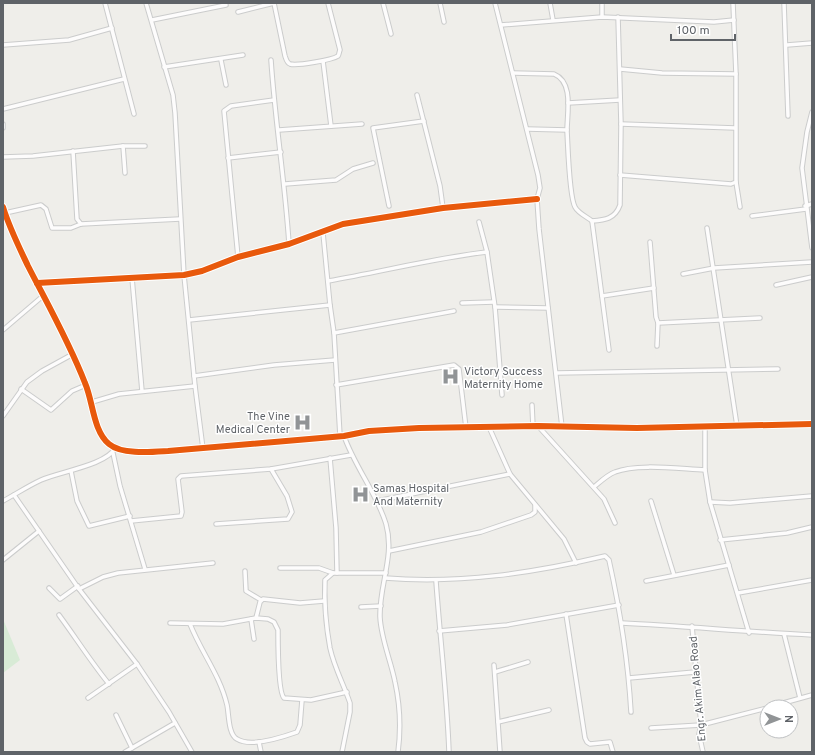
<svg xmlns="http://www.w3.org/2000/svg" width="815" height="755" font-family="Overpass,sans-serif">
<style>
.green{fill:#d8ebd6}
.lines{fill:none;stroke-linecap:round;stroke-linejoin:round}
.street-casing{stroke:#cbcccc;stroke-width:5.5}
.street{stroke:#fdfcfc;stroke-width:3.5}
.cycleway-casing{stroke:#fff;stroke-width:8}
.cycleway{stroke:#e8590c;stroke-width:6}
.labels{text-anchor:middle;stroke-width:3;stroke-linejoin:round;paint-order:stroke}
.poi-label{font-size:11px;fill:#5f6368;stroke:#fff;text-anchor:start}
.street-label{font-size:11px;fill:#5f6368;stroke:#fff}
</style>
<rect width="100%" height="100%" fill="#efeeea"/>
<polygon class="green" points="3,619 20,660 3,673"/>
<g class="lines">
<defs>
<g id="street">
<polyline points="105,3 134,114"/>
<polyline points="146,3 173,95 175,113 184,275 195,386 203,449"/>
<path d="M274 3 285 56C286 59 287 63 290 64 297 66 332 60 338 56 339 55 339 52 340 50L328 3"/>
<polyline points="383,3 391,34"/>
<polyline points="440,3 444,22"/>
<polyline points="495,3 538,175 540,188 537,199 539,229 562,427"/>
<polyline points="550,3 553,20"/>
<polyline points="602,3 602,17"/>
<polyline points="784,3 788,116"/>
<polyline points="238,12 274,3"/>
<polyline points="152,20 226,5"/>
<polyline points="501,25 602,17 714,22 734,20"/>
<polyline points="3,45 69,40 112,28"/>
<polyline points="787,45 812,43"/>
<polyline points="221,60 226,85"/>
<path d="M271 60C275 121 285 182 289 244"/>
<polyline points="323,61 331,126"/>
<polyline points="164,67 243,55"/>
<polyline points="620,69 662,73 736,74"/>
<path d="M513 73 554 74C574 82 567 113 567 131 568 146 569 196 575 207 578 213 587 217 592 221L609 350"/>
<polyline points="417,95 440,186 443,208"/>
<polyline points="568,103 620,100"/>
<polyline points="3,109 124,79"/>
<polyline points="812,112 807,132 802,168 812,248"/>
<polyline points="3,124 3,128"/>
<polyline points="621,124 735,128"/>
<polyline points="527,129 567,130"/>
<polyline points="279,130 362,124"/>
<polyline points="123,146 125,173"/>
<polyline points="73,151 77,219 81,224 180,219"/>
<polyline points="3,157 33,156 123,146 145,146"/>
<polyline points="228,158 281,152"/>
<polyline points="620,175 731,184 736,182 736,74 733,3"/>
<polyline points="736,182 740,207"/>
<polyline points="285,184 336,180 353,169 373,163"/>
<polyline points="389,206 373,128 424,121"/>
<polyline points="805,206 812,204"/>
<path d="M3 207C9 227 19 247 28 266 48 305 69 342 85 383 93 401 93 431 109 444 122 455 152 452 168 451L344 436 369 431 419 428 538 426 637 428 812 424"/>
<polyline points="5,213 41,205 46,209 52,228 71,228 81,224"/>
<polyline points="752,216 806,209"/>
<path d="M592 221C605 220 615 219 620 205L621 124 618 17"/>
<polyline points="479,222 487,252 495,307 502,395"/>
<polyline points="707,228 737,426"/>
<polyline points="323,233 330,305 334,333 340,436"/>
<polyline points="650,242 656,317 658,323 760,318"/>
<polyline points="238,257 224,111 231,106 274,100"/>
<polyline points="683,274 714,268 812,262"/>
<polyline points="132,278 142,391"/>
<path d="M328 281C381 272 434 258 487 252"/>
<polyline points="37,283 184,275 202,271 238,257 289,244 343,224 443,208 537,199"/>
<polyline points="776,285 812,277"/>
<polyline points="602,296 654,288"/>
<polyline points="462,303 494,302"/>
<polyline points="495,307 548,308"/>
<polyline points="189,320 330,305"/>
<polyline points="3,330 44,295"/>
<polyline points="334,333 454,311"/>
<polyline points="657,346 658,323"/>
<polyline points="557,373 778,369"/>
<polyline points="194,376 274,365 335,360"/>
<polyline points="336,385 454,365 459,369 466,428"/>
<polyline points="21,389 51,410 72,391 86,385"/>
<polyline points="92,402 119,394 195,386"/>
<polyline points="532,405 533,427"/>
<polyline points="3,416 27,382 42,371 73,354"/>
<polyline points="538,426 604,499 615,523"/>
<polyline points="705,426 705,470 710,502 749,633"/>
<polyline points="489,427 510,474 564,539 576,563"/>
<path d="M344 436C355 467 377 494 386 524 395 556 379 585 380 617 381 639 391 661 395 682 400 705 401 729 398 752"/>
<polyline points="113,453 120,486 145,569"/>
<polyline points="330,458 336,528 337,573"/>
<polyline points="71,471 77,501 89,526 130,516"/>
<path d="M594 487C600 482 607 475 615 472 637 463 680 469 705 470"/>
<polyline points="14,495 79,589 137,664 169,712 192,752"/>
<path d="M3 501C16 494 28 486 41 480 58 472 107 465 115 448"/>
<polyline points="377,501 510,474"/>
<polyline points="651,501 674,575"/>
<polyline points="710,502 730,503 812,496"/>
<polyline points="131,521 181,516 182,512 178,479 181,476 271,469 351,455"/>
<polyline points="216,524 288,519 292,512 287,496 271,469"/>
<polyline points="720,540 787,533 812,527"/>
<polyline points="389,551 481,532 531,515 535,512 535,505"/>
<polyline points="3,560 39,531"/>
<polyline points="280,568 319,568 333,573 386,573"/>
<polyline points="245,571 246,591 261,600"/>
<path d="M333 573 325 580C324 603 326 626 330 648 334 667 344 685 350 703V712L342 752"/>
<path d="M385 578C460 584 533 573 605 556L609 560C620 610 628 660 631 712"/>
<path d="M436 581C440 638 447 695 449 752"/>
<polyline points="646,581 729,565"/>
<polyline points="49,588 60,599 78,586"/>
<polyline points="79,589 103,577 118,573 213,563"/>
<polyline points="738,593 812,580"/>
<polyline points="361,607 381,606"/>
<polyline points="566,614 585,738 587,742 590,744 610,742 613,752"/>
<path d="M59 615C76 638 91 662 109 684"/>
<polyline points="256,618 260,602 263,599 300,603 324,601"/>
<polyline points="251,619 254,639"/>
<path d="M170 623 223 624 256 618 268 619 274 622 278 630C278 641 278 692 284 698L311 700 347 692"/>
<path d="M622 623C685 626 748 632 812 635"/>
<path d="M190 624C201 652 220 675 227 705 229 714 228 734 237 739 251 748 283 737 297 732L300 725 302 700"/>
<polyline points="692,626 701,725 699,734 703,752"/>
<polyline points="439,631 507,625 619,605"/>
<polyline points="784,634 800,698"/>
<polyline points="494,665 500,752"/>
<polyline points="495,672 528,662"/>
<polyline points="629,678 695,672"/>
<polyline points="88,698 137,664"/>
<polyline points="769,707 812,695"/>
<polyline points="116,715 132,748"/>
<polyline points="498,722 549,710"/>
<polyline points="651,728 701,725 767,708"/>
<polyline points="259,742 261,752"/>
<polyline points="125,752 175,723"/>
</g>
</defs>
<use href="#street" class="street-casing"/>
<use href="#street" class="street"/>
<defs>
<g id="cycleway">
<path d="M3 207C9 227 19 247 28 266 48 305 69 342 85 383 93 401 93 431 109 444 122 455 152 452 168 451L344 436 369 431 419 428 538 426 637 428 812 424"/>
<polyline points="37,283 184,275 202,271 238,257 289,244 343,224 443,208 537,199"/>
</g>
</defs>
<use href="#cycleway" class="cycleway-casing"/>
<use href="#cycleway" class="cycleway"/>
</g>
<defs>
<symbol id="hospital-bare" viewBox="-9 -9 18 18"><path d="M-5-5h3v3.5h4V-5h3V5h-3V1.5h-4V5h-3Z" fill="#919496" stroke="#fff" stroke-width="2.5" paint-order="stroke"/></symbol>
</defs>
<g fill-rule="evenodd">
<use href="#hospital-bare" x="438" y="364" width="25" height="25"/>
<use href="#hospital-bare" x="290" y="410" width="25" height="25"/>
<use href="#hospital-bare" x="348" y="482" width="25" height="25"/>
</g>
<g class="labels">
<g class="poi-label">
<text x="464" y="375">Victory Success<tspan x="464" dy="13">Maternity Home</tspan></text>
<text x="290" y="420" text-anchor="end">The Vine<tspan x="290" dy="13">Medical Center</tspan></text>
<text x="373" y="492">Samas Hospital<tspan x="373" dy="13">And Maternity</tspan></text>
</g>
<g class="street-label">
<text transform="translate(697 689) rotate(-95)" y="4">Engr. Akim Alao Road</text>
</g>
</g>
<rect width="815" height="755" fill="none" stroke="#5f6368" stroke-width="8"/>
<g transform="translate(779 719) rotate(90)"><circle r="19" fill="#ffffff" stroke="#bfc1c3"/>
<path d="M0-3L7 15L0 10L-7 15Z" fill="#919496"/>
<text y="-6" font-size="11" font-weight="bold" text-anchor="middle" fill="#5f6368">N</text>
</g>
<path d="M671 34v6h64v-6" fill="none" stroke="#5f6368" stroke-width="2"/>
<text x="677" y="34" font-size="12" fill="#5f6368" stroke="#ffffff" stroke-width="3" paint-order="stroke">100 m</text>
</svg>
